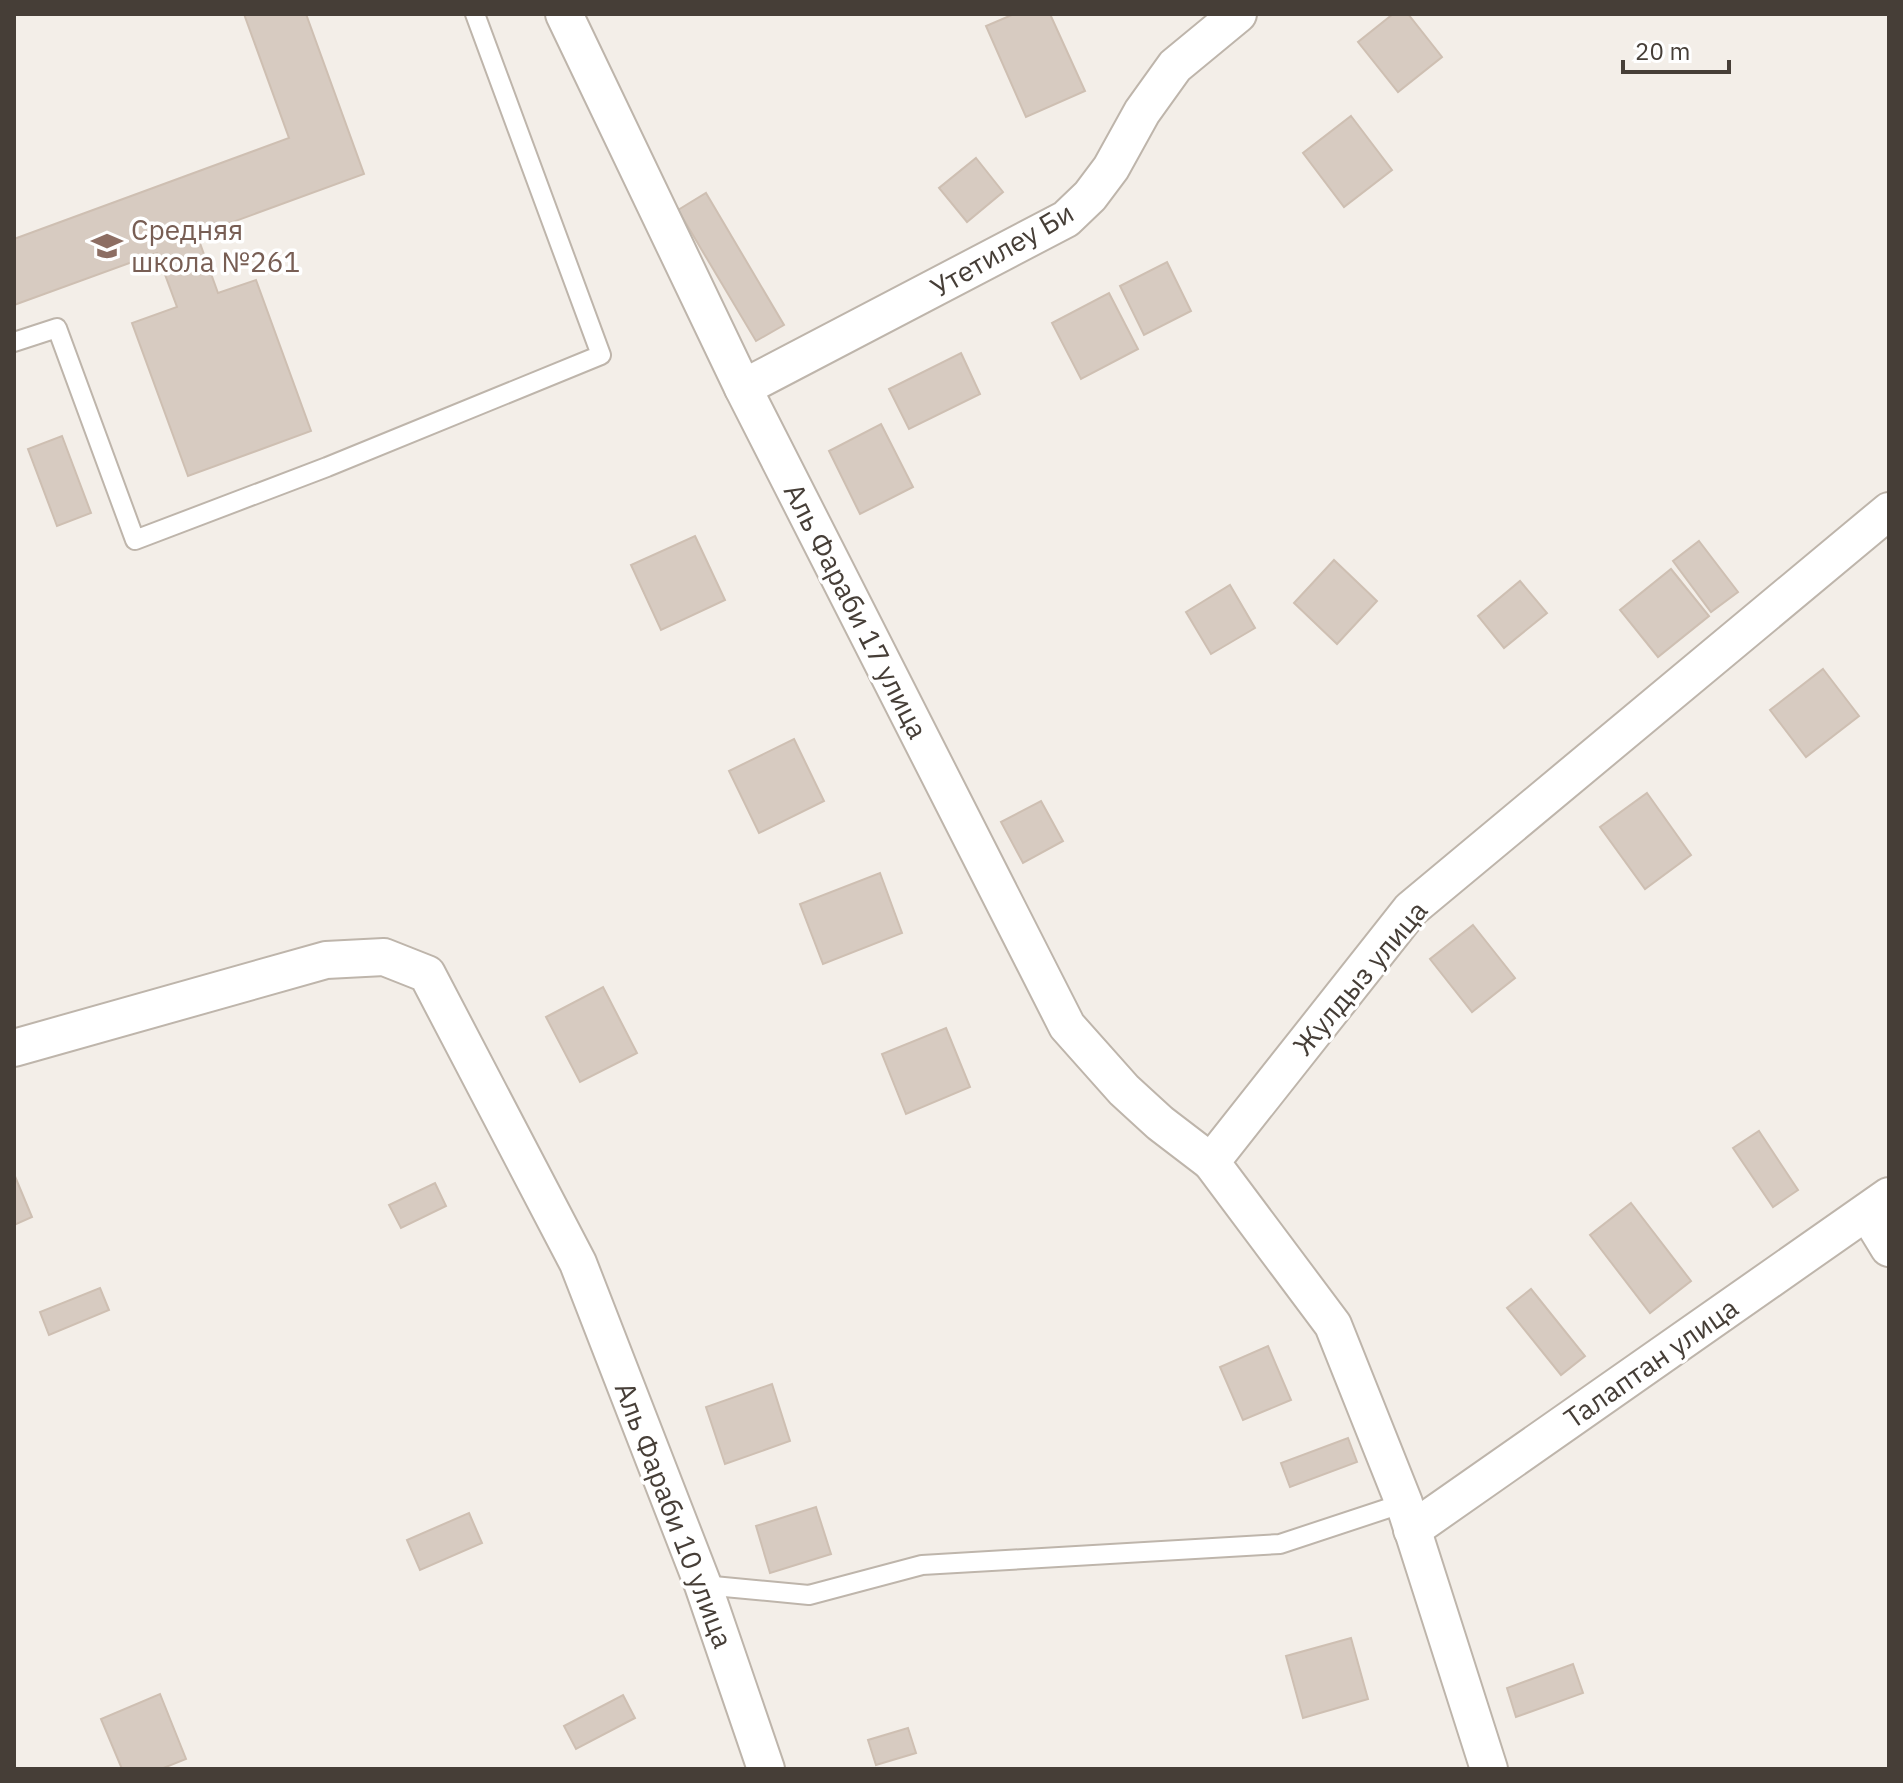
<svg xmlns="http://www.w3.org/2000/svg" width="1903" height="1783" font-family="'IBM Plex Sans',sans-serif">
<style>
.building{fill:#d7cbc1;stroke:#cebfb2;stroke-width:2}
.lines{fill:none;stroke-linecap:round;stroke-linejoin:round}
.service-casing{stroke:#beb5ab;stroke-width:22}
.minor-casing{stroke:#beb5ab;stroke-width:40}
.service{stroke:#fff;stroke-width:18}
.minor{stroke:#fff;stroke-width:36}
.labels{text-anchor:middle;stroke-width:7;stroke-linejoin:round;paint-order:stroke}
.education-label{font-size:28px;fill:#785e54;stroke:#fff;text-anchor:start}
.street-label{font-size:28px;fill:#463e37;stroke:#fff}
</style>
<rect width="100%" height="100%" fill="#f3eee8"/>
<g class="building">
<polygon points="244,14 306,14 364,174 197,235 218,293 256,280 311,431 188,476 132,323 177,307 157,253 14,305 14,239 289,138"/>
<polygon points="1014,14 1050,14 1085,91 1026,117 986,26"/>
<polygon points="1393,14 1408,14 1442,57 1398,92 1358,42"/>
<polygon points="1351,116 1392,170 1344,207 1303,153"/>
<polygon points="976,158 1003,192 967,222 939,188"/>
<polygon points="706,193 784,325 756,341 678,210"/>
<polygon points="1167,262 1191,311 1144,335 1120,286"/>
<polygon points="1109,293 1138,349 1081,379 1052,323"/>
<polygon points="961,353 980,394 909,429 889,389"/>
<polygon points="881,424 913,487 860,514 829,451"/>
<polygon points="62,436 91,513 57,526 28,449"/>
<polygon points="695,536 725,600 661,630 631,565"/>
<polygon points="1699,541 1738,592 1711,612 1673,561"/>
<polygon points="1334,560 1377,601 1337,644 1294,603"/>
<polygon points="1671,569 1709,616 1658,657 1620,610"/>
<polygon points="1520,581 1547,613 1504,648 1478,616"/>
<polygon points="1230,585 1255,628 1211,654 1186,612"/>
<polygon points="1823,669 1859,716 1806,757 1770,710"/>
<polygon points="794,739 824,801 759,833 729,771"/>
<polygon points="1647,793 1691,855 1645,889 1600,827"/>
<polygon points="1041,801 1063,841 1023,863 1001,822"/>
<polygon points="880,873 902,933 823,964 800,904"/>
<polygon points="1473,925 1515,978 1472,1012 1430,959"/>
<polygon points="603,987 637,1053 580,1082 546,1017"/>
<polygon points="946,1028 970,1087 906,1114 882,1054"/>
<polygon points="1759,1131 1798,1190 1773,1207 1733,1148"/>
<polygon points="14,1174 32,1217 14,1225"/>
<polygon points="435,1183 446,1206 401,1228 389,1205"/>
<polygon points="1631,1203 1691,1281 1650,1313 1590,1235"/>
<polygon points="100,1288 109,1310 49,1335 40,1312"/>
<polygon points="1531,1289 1585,1356 1561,1375 1507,1308"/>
<polygon points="1268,1346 1291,1400 1243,1420 1220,1367"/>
<polygon points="772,1384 790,1441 725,1464 706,1407"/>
<polygon points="1348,1438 1357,1462 1290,1487 1281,1463"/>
<polygon points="816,1507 831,1554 770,1573 756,1526"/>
<polygon points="469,1513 482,1543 420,1570 407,1540"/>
<polygon points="1351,1638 1368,1699 1303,1718 1286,1656"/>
<polygon points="1573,1664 1583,1693 1516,1717 1507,1688"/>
<polygon points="160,1694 186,1759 161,1769 122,1769 101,1719"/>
<polygon points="623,1695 635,1718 576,1749 564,1726"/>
<polygon points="908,1728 916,1753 876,1765 868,1740"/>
</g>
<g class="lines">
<defs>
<g id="service">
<polyline points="14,342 57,328 135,540 327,467 601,355 475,14"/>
<polyline points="703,1585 809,1595 922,1565 1280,1544 1404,1503"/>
</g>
<g id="minor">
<polyline points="564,14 743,388 1067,1026 1124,1090 1160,1123 1211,1162"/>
<polyline points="743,388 1066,219 1090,196 1111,168 1142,112 1175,66 1238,14"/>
<polyline points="14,1048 326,960 384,957 427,974 578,1263 703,1585 766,1769"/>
<polyline points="1867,1212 1889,1248"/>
<polyline points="1412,1530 1889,1196"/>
<polyline points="1489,1769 1404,1503 1333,1325 1211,1162 1411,909 1889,511"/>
</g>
</defs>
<use href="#service" class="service-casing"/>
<use href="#minor" class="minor-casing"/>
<use href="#service" class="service"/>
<use href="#minor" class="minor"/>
</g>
<defs>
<symbol id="school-bare" viewBox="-9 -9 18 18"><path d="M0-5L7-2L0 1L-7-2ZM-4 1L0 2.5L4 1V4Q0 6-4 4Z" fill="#8d6e63" stroke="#fff" stroke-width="2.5" paint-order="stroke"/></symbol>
</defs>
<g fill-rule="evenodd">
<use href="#school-bare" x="85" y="224" width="44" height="44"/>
</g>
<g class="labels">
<g class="education-label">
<text x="131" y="240">Средняя<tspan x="131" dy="32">школа №261</tspan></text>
</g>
<g class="street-label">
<text transform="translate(1002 250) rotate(-30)" y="10">Утетилеу Би</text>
<text transform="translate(856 611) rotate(63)" y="10">Аль Фараби 17 улица</text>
<text transform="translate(1360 978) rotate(-50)" y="10">Жулдыз улица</text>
<text transform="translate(1651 1363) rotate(-35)" y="10">Талаптан улица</text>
<text transform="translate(674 1515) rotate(69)" y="10">Аль Фараби 10 улица</text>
</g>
</g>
<rect width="1903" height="1783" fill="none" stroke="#463e37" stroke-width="32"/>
<path d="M1623 60v12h106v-12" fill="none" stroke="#463e37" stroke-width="4"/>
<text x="1635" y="60" font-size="24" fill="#463e37" stroke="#ffffff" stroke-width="6" paint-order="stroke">20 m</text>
</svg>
